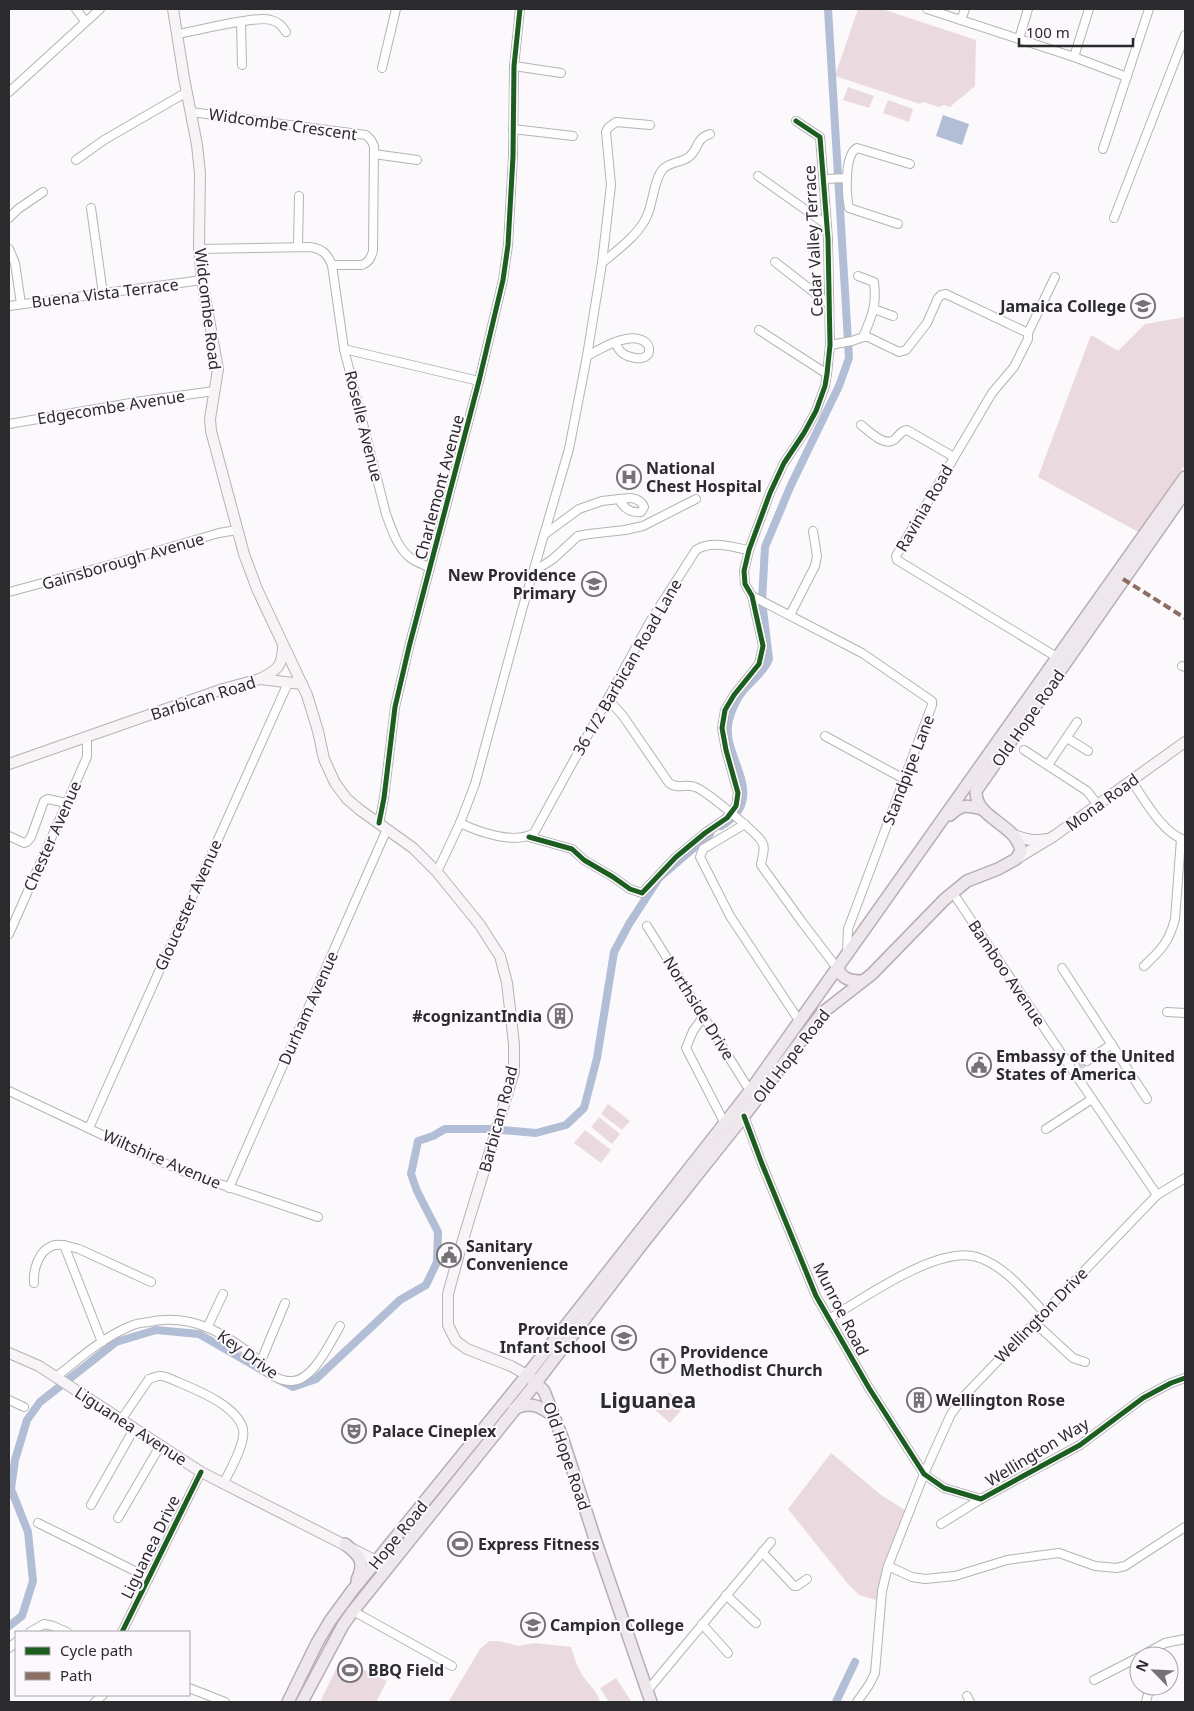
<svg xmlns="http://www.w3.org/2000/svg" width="1194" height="1711" font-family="'Noto Sans',sans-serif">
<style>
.green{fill:#eadadf}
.water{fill:#b2bdd6}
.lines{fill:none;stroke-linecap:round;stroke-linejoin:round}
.canal{stroke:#b2bdd6;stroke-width:8}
.street-tunnel{stroke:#d1d0d2;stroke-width:8;stroke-dasharray:8 4;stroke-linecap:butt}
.street-casing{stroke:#b4b3b5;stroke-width:10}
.secondary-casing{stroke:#b4b3b5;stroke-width:12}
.primary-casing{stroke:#b8adb6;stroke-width:14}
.street{stroke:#fefeff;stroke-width:8}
.secondary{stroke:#f7f3f6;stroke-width:10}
.primary{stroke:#eee8ed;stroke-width:11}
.quiet{stroke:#8d6e63;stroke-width:4;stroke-dasharray:8 4;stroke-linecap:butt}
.cycleway-casing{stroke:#fcf8fd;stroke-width:8}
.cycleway{stroke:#1b5e20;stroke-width:5}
.labels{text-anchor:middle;stroke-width:4;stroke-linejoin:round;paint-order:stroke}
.street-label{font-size:16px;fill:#2b2a2c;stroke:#fcf8fd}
.poi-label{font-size:16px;font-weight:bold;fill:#2b2a2c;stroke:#fcf8fd;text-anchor:start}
.district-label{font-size:21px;font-weight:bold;fill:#2b2a2c;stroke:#fcf8fd}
</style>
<rect width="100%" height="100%" fill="#fbf9fc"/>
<g class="green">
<polygon points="858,9 882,9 976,40 975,86 950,107 944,105 939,107 923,102 920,104 835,76"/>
<polygon points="848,87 874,96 869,108 843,100"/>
<polygon points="888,100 913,109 909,122 883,113"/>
<polygon points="1185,317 1185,465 1138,532 1038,477 1091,335 1118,351 1145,324"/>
<polygon points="608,1104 630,1121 622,1130 601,1114"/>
<polygon points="599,1117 620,1134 612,1144 591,1127"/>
<polygon points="585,1130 611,1150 601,1163 574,1143"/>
<polygon points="669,1392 685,1406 670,1423 654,1409"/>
<polygon points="831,1453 881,1495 905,1510 884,1569 876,1600 859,1595 848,1584 788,1509"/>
<path d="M489 1641H499L518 1646 534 1643 571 1647C574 1655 576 1664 580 1671 586 1683 597 1689 600 1702L449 1701 480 1649Z"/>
<polygon points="341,1659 387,1681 376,1702 320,1702"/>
<polygon points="616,1678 631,1701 629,1702 609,1702 600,1688"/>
</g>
<polygon class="water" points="943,115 969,124 962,145 936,136"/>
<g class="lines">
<g class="canal">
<path d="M721 826C769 798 724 760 728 726 729 716 736 699 743 691 752 680 764 672 769 659L762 601 765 547 791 485 839 386 849 358 828 9"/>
<polyline points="279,1380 293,1387 316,1379 400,1300 426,1285 437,1262 438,1232 417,1191 411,1174 418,1141 433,1136 445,1129 490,1129 536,1133 566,1125 584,1108 597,1058 614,952 629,924 659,878 710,834"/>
<polyline points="9,1626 22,1616 33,1581 28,1532 11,1489 15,1460 27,1420 40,1402 116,1342 156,1330 199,1334 267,1373"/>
<polyline points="836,1702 855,1662"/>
</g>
<polyline class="street-tunnel" points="1079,1066 1087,1061"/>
<defs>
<g id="street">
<polyline points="76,9 85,21"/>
<polyline points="927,9 1074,57 1127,77"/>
<polyline points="961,20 965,9"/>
<polyline points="241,22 242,65"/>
<path d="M177 34C197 31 256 15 271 20 279 22 282 26 286 32"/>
<polyline points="1019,39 1028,9"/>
<polyline points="1074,57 1089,9"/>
<polyline points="514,66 561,73"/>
<polyline points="382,68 396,9"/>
<polyline points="9,92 100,9"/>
<path d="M191 112 366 135 371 140 374 146 373 251C371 258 369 262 362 265H332C327 253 322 249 310 247L199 249"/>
<polyline points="513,129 573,136"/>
<polyline points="1103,149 1149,9"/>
<polyline points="374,154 417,160"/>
<polyline points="76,160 104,140 187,92"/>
<polyline points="758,176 827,225"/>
<polyline points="824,179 847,178"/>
<polyline points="91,208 103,294"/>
<polyline points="9,218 18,209 43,192"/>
<polyline points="1114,218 1185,35"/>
<path d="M898 224 849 208C846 194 844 155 857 148L910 164"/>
<polyline points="298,247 299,196"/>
<polyline points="9,249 15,263 21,304"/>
<polyline points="775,262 829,304"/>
<path d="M602 263C617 250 638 236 647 216 653 203 654 179 663 169 671 161 683 163 690 156 700 147 695 139 710 134"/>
<path d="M332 265 344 349 386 514C392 530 398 550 412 559 418 563 425 565 430 568"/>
<path d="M858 276 874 282C877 305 872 316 863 337"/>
<polyline points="1055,277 1028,333 1028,339 1014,367 992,393 896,556 897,560 1060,659"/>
<polyline points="9,306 202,280"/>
<polyline points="874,309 893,316"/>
<polyline points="759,330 827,374"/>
<polyline points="830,345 852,341 863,337 868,337 899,352 906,350 927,323 938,298 941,295 946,294 1028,333"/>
<polyline points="344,349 479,381"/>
<path d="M587 356C599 350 612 341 626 339 655 333 657 365 631 357 622 355 618 350 615 342"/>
<polyline points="9,424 142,401 214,391"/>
<path d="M861 425C869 431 884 447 894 440 899 436 900 431 907 430L954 457"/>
<path d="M631 498C637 499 642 501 644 507L641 512C631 513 623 508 619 499Z"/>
<polyline points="545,534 579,509 602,501 619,499"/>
<polyline points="533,572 553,559 578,536 589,534 625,530 643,526 696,499"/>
<polyline points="9,592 106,566 219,533 237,530"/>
<polyline points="752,596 862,653 932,701 932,705 848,929 847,952"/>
<polyline points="790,615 815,566 817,556 813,531"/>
<polyline points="1182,666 1185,667"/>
<path d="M608 699 623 716 669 783C678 790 686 783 695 787 705 790 757 833 762 842 766 848 762 857 761 865L802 922 837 968"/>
<polyline points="825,736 904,779"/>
<polyline points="1067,738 1088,751"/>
<polyline points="1024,750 1087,791 1098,805"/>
<polyline points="1048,765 1077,722"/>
<path d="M1131 780C1144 799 1163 834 1185 840"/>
<polyline points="379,823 384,798 395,707 409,647 479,381 503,280 508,245 513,156 514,66 520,9"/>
<path d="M460 823C479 832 515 845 534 833L651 620 696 550C712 540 731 547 749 550"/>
<polyline points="745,824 703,849 700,857 730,916 800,1022"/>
<polyline points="9,836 24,843 27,842 31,837 44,801 48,799 66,803"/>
<polyline points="529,837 572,849 584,860 613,877 630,889 642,893 676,857 705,833 727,818 736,806 738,793 726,750 722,728 725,710 734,695 759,664 763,646 752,596 745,584 744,571 749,550 770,493 784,463 804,433 816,411 825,386 827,374 830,345 828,239 820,137 796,121"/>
<polyline points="437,872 460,823 475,784 522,610 569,449 587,356 602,263 611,185 606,132 608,128 616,122 650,125"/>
<polyline points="957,899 1157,1195"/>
<polyline points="647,926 750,1091"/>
<polyline points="9,934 87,757 87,737"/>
<path d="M1144 966C1161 950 1169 942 1175 919L1181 839"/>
<polyline points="1062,968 1147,1099"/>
<polyline points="1167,1012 1185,1013"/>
<polyline points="703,1017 693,1031 686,1048 724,1122"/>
<polyline points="1087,1061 1112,1044"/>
<polyline points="9,1091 145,1155 190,1174 318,1217"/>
<polyline points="744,1116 762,1164 816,1296 869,1388 924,1474 944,1488 981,1499 1080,1445 1143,1398 1171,1383 1185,1378"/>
<polyline points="89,1128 288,683"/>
<polyline points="1046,1129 1092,1099"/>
<polyline points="229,1188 387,829"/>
<path d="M34 1283C33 1271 38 1251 52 1246 55 1244 60 1245 64 1245"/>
<path d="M829 1319C862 1299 938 1245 977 1257 1005 1266 1024 1291 1044 1312"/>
<polyline points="1034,1322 1073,1358 1085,1362"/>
<polyline points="208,1326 223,1294"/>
<polyline points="102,1342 64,1245 79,1249 151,1282"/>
<polyline points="261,1361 285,1303"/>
<path d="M56 1377C79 1359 103 1337 131 1326 136 1323 143 1323 149 1322 192 1313 224 1333 256 1358 260 1361 260 1363 263 1367 268 1375 283 1382 292 1381 313 1381 331 1341 340 1326"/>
<polyline points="9,1400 24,1407"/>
<path d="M121 1420 149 1379C153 1378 156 1376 160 1376 166 1376 173 1380 178 1382 199 1391 237 1406 243 1429 246 1443 230 1471 223 1484"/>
<polyline points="91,1505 134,1429"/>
<polyline points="118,1518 160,1446"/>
<polyline points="38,1523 149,1578"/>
<polyline points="941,1524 981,1499"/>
<polyline points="762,1552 794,1586 797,1586 807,1579"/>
<polyline points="888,1566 912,1577 925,1579 955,1576 1007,1560 1051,1554 1059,1553 1095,1566 1116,1568 1125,1566 1185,1527"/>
<polyline points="726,1595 756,1623"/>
<polyline points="353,1611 452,1666"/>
<polyline points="702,1624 728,1653"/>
<polyline points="30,1632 44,1624 53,1626 67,1632"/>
<polyline points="122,1632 201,1472"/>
<polyline points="9,1648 16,1642"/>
<polyline points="1141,1656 1165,1643 1185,1639"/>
<polyline points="1094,1680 1139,1657"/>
<polyline points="189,1688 225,1702"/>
<polyline points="647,1691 771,1542"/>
<polyline points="967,1696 970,1702"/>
<polyline points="95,1702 103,1695"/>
<polyline points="857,1702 869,1685 875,1673 882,1591 888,1566 924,1474 951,1414 966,1394 1157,1195 1185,1178"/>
<polyline points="1146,1702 1150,1686"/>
</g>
<g id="secondary">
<polyline points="173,9 184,78 197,145 200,173 199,249 202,280 218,369 210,419 211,431 244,554 257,589 307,695 318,731 324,759 335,783 347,799 360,810 413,848 437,872 480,925 494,947 500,956 507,983 514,1044 514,1072 462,1243 448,1294 448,1325 456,1341 467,1349 511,1366 527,1375"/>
<path d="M260 679C277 670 282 667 283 648"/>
<polyline points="9,764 223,689 260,679 302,684"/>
<path d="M1012 834C1023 839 1033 842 1045 839"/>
<polyline points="1016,859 1054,836 1185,742"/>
<polyline points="9,1353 39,1366 201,1472 388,1567"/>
</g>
<g id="primary">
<path d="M950 815C962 804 967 805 982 809"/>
<path d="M837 968C843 979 849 981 862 981"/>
<polyline points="531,1378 544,1391 562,1437 595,1539 651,1702"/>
<path d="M514 1409C531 1401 539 1406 554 1416"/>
<path d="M345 1544C359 1555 366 1561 357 1580"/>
<polyline points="288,1702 317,1643 330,1621 352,1591 527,1375 750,1091 1185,477"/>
<path d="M302 1702 343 1625 353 1611 532 1388 643 1243 744 1116 822 1013 872 974 944 900 967 881 998 869 1016 859 1021 851C1016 823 975 819 976 791L1185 492"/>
</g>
</defs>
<use href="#street" class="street-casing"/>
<use href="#secondary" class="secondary-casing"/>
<use href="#primary" class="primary-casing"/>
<use href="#street" class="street"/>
<use href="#secondary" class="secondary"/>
<use href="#primary" class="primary"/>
<polyline class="quiet" points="1123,579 1185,618"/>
<defs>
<g id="cycleway">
<polyline points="379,823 384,798 395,707 409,647 479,381 503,280 508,245 513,156 514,66 520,9"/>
<polyline points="529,837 572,849 584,860 613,877 630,889 642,893 676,857 705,833 727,818 736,806 738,793 726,750 722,728 725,710 734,695 759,664 763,646 752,596 745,584 744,571 749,550 770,493 784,463 804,433 816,411 825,386 827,374 830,345 828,239 820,137 796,121"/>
<polyline points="744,1116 762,1164 816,1296 869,1388 924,1474 944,1488 981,1499 1080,1445 1143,1398 1171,1383 1185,1378"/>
<polyline points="122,1632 201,1472"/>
</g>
</defs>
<use href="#cycleway" class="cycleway-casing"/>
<use href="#cycleway" class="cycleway"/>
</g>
<defs>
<symbol id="school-ring" viewBox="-11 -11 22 22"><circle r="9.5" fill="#fcf8fd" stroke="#747275" stroke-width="1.5"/><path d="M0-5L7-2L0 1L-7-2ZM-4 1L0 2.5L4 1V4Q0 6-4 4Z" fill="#747275"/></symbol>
<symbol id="hospital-ring" viewBox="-11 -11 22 22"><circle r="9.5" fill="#fcf8fd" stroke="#747275" stroke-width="1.5"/><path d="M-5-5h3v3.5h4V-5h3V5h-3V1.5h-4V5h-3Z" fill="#747275"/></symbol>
<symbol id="building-ring" viewBox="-11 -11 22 22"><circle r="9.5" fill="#fcf8fd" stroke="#747275" stroke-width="1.5"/><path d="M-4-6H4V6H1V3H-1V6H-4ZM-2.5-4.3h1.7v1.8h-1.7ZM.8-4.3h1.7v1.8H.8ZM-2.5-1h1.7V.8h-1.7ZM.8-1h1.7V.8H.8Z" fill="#747275"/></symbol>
<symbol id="civic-ring" viewBox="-11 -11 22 22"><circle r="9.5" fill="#fcf8fd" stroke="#747275" stroke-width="1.5"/><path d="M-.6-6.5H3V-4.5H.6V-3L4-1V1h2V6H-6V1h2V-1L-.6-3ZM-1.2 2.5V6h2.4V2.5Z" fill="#747275"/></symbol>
<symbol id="church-ring" viewBox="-11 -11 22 22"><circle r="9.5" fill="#fcf8fd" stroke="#747275" stroke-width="1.5"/><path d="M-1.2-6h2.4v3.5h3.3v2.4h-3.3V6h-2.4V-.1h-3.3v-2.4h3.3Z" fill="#747275"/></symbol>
<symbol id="theatre-ring" viewBox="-11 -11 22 22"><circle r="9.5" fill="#fcf8fd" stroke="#747275" stroke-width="1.5"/><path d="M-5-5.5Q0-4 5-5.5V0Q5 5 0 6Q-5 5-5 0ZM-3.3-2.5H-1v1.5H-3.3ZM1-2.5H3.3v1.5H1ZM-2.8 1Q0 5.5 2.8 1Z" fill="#747275"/></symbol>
<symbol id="stadium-ring" viewBox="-11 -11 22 22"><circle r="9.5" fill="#fcf8fd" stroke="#747275" stroke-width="1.5"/><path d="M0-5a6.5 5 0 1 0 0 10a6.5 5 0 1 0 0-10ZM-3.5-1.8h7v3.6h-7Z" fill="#747275"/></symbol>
</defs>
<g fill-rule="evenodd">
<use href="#school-ring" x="1129" y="292" width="28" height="28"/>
<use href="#hospital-ring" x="615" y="463" width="28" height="28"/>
<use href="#school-ring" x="580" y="570" width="28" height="28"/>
<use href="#building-ring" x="546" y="1002" width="28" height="28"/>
<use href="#civic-ring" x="965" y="1051" width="28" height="28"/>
<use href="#civic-ring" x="435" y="1241" width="28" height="28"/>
<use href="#school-ring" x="610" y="1324" width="28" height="28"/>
<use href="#church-ring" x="649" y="1347" width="28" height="28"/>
<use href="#building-ring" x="905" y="1386" width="28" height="28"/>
<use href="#theatre-ring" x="340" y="1417" width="28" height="28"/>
<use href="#stadium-ring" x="446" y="1530" width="28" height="28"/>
<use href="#school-ring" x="519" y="1611" width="28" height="28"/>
<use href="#stadium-ring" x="336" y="1656" width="28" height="28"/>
</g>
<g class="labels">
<g class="street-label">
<text transform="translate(283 124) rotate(8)" y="6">Widcombe Crescent</text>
<text transform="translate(813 241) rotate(-93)" y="6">Cedar Valley Terrace</text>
<text transform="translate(105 293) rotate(-7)" y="6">Buena Vista Terrace</text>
<text transform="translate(208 309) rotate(83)" y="6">Widcombe Road</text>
<text transform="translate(111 407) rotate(-9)" y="6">Edgecombe Avenue</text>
<text transform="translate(364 426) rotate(76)" y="6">Roselle Avenue</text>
<text transform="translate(439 487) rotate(-75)" y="6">Charlemont Avenue</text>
<text transform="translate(924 508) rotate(-60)" y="6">Ravinia Road</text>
<text transform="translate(123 561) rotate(-16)" y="6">Gainsborough Avenue</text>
<text transform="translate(627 667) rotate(-60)" y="6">36 1/2 Barbican Road Lane</text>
<text transform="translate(203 698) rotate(-18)" y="6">Barbican Road</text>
<text transform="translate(1028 718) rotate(-55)" y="6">Old Hope Road</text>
<text transform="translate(908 770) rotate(-69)" y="6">Standpipe Lane</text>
<text transform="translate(1102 802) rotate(-36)" y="6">Mona Road</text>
<text transform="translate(52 836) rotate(-66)" y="6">Chester Avenue</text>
<text transform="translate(188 905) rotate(-66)" y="6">Gloucester Avenue</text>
<text transform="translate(1007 973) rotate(56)" y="6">Bamboo Avenue</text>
<text transform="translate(308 1008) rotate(-66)" y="6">Durham Avenue</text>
<text transform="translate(699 1008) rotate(58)" y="6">Northside Drive</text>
<text transform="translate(791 1056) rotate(-52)" y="6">Old Hope Road</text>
<text transform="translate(498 1119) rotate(-75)" y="6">Barbican Road</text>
<text transform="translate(162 1159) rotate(23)" y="6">Wiltshire Avenue</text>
<text transform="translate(841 1309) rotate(63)" y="6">Munroe Road</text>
<text transform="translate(1041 1315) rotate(-46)" y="6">Wellington Drive</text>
<text transform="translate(248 1354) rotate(36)" y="6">Key Drive</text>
<text transform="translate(131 1426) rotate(33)" y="6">Liguanea Avenue</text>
<text transform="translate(1037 1452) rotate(-31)" y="6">Wellington Way</text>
<text transform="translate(567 1456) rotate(71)" y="6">Old Hope Road</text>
<text transform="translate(398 1535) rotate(-51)" y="6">Hope Road</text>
<text transform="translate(150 1547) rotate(-64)" y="6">Liguanea Drive</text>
</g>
<g class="poi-label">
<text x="1126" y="312" text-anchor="end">Jamaica College</text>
<text x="646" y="474">National<tspan x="646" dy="18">Chest Hospital</tspan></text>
<text x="576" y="581" text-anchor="end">New Providence<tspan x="576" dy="18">Primary</tspan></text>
<text x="542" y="1022" text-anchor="end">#cognizantIndia</text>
<text x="996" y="1062">Embassy of the United<tspan x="996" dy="18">States of America</tspan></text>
<text x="466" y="1252">Sanitary<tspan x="466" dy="18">Convenience</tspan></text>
<text x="606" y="1335" text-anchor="end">Providence<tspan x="606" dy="18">Infant School</tspan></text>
<text x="680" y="1358">Providence<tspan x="680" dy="18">Methodist Church</tspan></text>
<text x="936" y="1406">Wellington Rose</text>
<text x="372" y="1437">Palace Cineplex</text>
<text x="478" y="1550">Express Fitness</text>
<text x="550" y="1631">Campion College</text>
<text x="368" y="1676">BBQ Field</text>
</g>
<g class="district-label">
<text x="648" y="1408">Liguanea</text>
</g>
</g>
<rect width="1194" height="1711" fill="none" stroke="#2b2a2c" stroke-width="20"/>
<rect x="15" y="1631" width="175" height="65" fill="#fcf8fd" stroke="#a8a6a9"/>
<rect x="25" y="1647" width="25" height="8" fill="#1b5e20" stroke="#a8a6a9"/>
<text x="60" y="1656" font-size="15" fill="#2b2a2c">Cycle path</text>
<rect x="25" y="1672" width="25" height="8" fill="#8d6e63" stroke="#a8a6a9"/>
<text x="60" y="1681" font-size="15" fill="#2b2a2c">Path</text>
<g transform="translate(1154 1671) rotate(294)"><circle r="24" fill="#fcf8fd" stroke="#a8a6a9"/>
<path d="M0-4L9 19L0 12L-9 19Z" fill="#747275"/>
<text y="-8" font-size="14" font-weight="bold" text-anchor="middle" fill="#2b2a2c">N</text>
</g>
<path d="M1019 38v8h114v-8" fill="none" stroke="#2b2a2c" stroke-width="2.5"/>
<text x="1026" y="38" font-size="15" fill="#2b2a2c" stroke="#fcf8fd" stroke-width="4" paint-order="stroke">100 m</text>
</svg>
